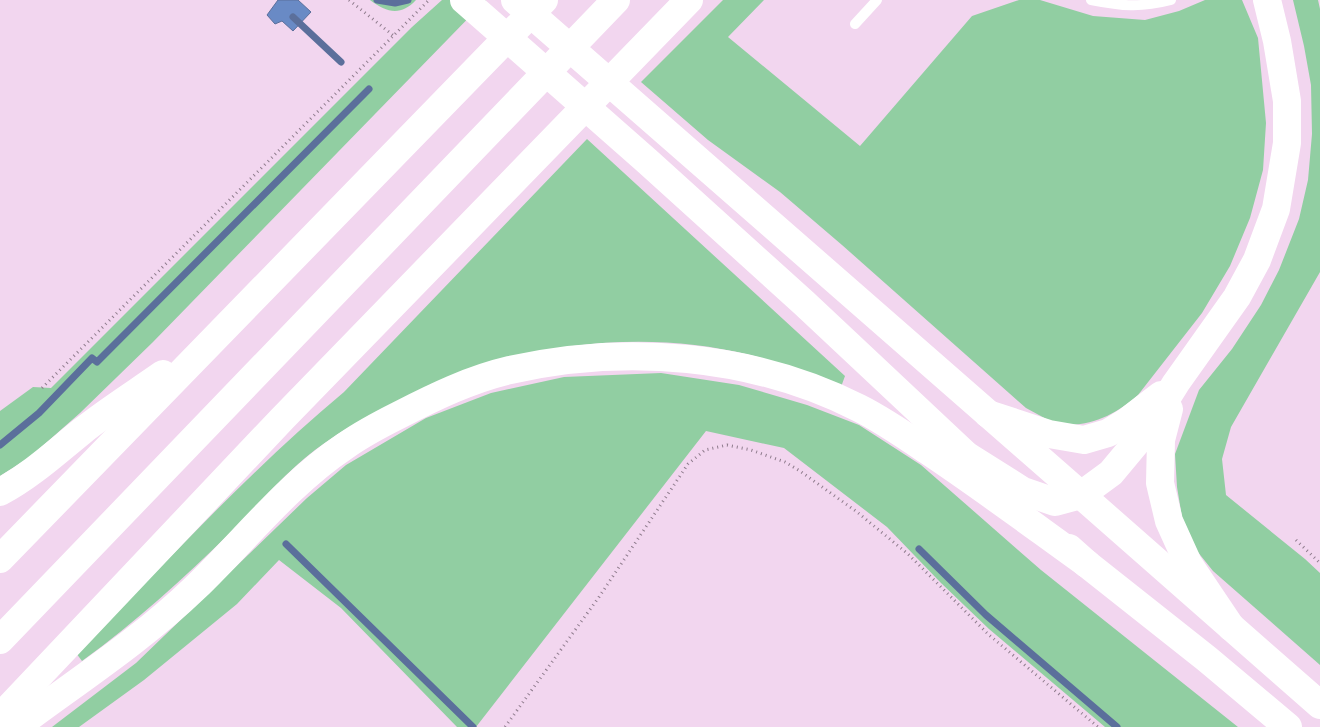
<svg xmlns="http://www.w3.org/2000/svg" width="1320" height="727" font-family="Commissioner,sans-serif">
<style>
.green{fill:#91cea2}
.water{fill:#698ac5;stroke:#5b6f9b}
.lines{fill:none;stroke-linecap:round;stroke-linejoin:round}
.stream{stroke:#5b6f9b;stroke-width:7}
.path{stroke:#8f7c8d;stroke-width:3;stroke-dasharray:1 4;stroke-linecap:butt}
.service{stroke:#fff;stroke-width:10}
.primary{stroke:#fff;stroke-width:28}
.trunk{stroke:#fff;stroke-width:28}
.motorway{stroke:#fff;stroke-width:28}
</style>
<rect width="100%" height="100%" fill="#f2d6ef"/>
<g class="green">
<path d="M370 0H416C401 16 387 13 370 0Z"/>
<polygon points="442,0 486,0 153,342 80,413 30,457 0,476 0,411 33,387 51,388 412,27"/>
<path d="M723 0H764L728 37 860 146 972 16 1019 0H1040L1093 16 1145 20 1179 11 1205 0H1242L1258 38 1266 123 1263 170 1250 218 1230 266 1202 313 1138 395C1115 416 1081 432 1050 421 1042 417 1034 412 1026 408L842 245 780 192 708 140 641 82Z"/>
<polygon points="1293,0 1318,0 1320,9 1320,272 1231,427 1222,459 1226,495 1305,559 1320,573 1320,665 1213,571 1197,551 1182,517 1177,487 1175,454 1199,390 1232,349 1261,305 1279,270 1299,219 1308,180 1312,134 1311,85 1304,46"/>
<path d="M587 139 845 376 841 387C811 375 782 363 750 355 632 326 505 346 398 401 365 417 333 435 305 458 279 480 255 508 231 532 184 578 135 623 82 661L76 653C164 565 248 472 344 392Z"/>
<polygon points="661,373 739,385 807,405 859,425 921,465 1041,570 1238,727 1105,727 989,629 941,583 887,527 784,448 706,431 476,727 457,727 341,608 279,560 237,604 144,680 79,727 52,727 136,663 307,498 346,465 426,418 491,393 564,377"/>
</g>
<polygon class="water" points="278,0 298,0 311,12 293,31 282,21 275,24 267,15"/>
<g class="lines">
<g class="stream">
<polyline points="377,0 395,3 408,0"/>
<polyline points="293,17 341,62"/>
<polyline points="0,445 39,413 92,358 97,362 369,89"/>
<polyline points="286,544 473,727"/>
<polyline points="919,549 986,615 1117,727"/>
</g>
<g class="path">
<polyline points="349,0 394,36"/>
<polyline points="42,388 429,0"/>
<polyline points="1296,540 1320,563"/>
<polyline points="505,727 599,597 688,464 705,450 727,445 751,450 785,462 800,471 857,512 908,554 988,634 1098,727"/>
</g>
<g class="service">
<path d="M1091 0C1122 6 1140 8 1171 0"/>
<polyline points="855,24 877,0"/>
</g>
<g class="primary">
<polyline points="464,0 647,161 804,303 966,455 1023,491 1055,502 1081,495"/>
<polyline points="515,0 1081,495"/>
</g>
<g class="trunk">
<polyline points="966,455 1020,504"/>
<polyline points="1081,495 1320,705"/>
<polyline points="1069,548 1087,564 1207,659 1288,727"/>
</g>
<g class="motorway">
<polyline points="1169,409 1161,440 1160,483 1169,521 1188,563 1231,627"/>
<polyline points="988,414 1049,434 1084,440 1108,433 1126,422 1161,395"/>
<path d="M0 492C30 476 55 453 81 432 107 411 136 393 163 374"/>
<polyline points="1081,495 1111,473 1146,431 1176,383 1237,297 1257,260 1276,209 1287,143 1287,101 1277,41 1267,0"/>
<polyline points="0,559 544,0"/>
<polyline points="0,640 616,0"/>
<polyline points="0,717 282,419 689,0"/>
<path d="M16 727C76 682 140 641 195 588 244 541 288 484 345 446 362 434 381 424 399 415 434 397 471 379 510 370 626 344 752 354 859 408 883 420 906 436 928 451 982 487 1034 526 1087 564"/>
</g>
</g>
</svg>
